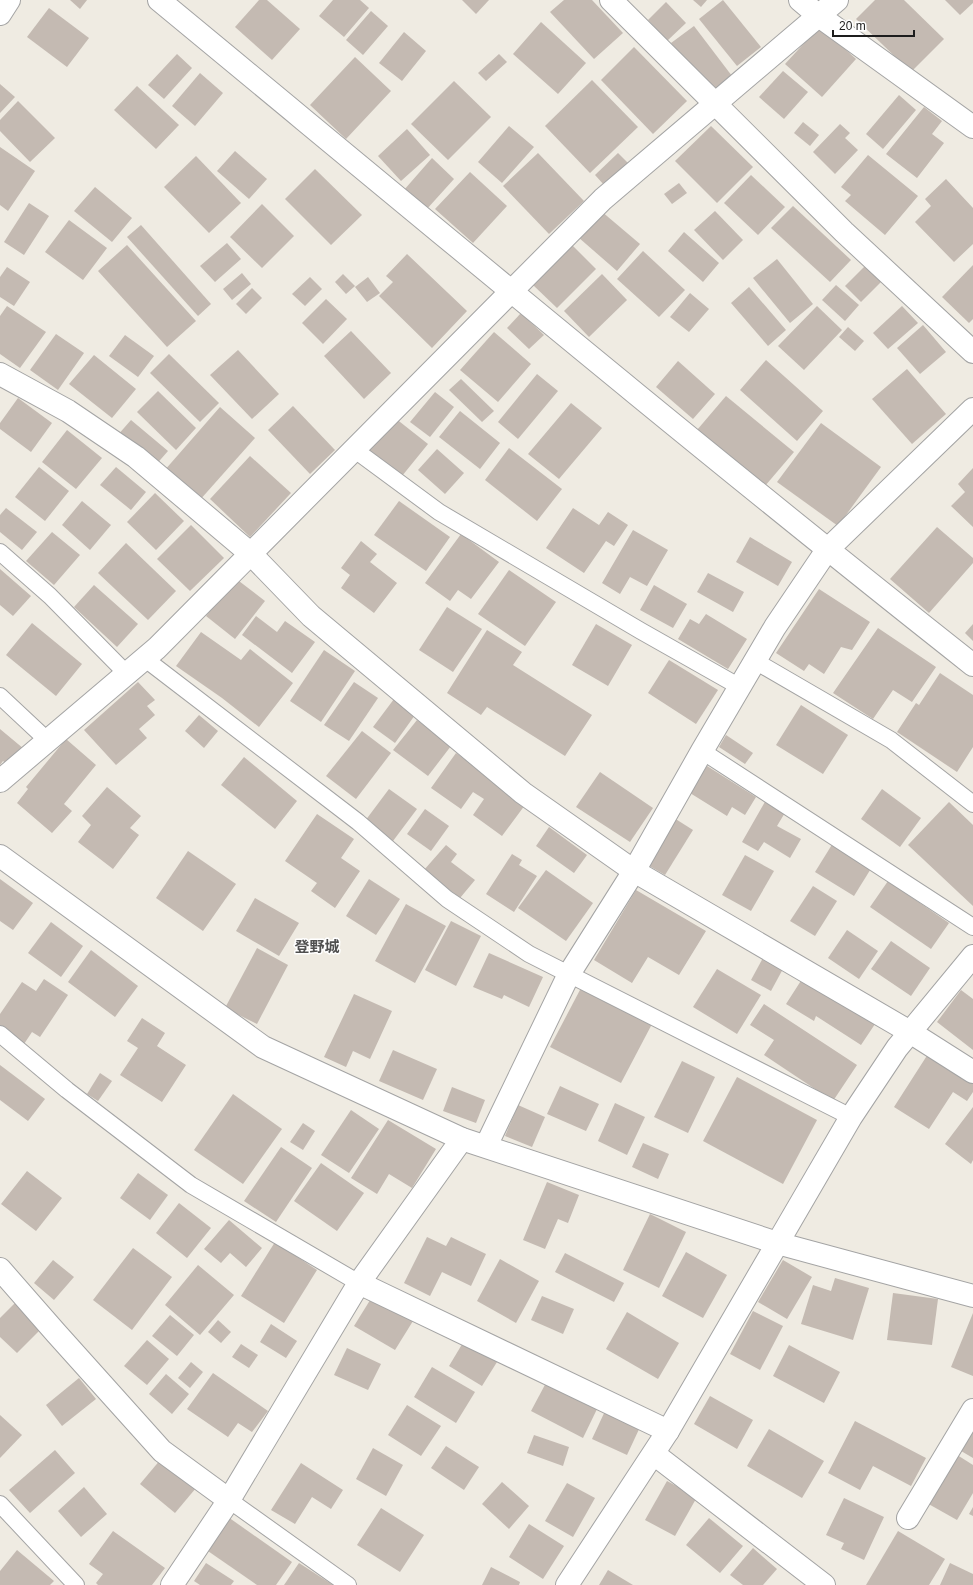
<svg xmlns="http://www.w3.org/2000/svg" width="973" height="1585" font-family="Helvetica,'Noto Sans JP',sans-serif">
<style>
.building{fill:#c4bab2}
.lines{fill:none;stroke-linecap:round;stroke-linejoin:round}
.service-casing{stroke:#a4a4a4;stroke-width:18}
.minor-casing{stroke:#a4a4a4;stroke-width:24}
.tertiary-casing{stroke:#a4a4a4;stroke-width:24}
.service{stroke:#fff;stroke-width:16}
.minor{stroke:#fff;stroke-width:22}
.tertiary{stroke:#fff;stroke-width:22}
.labels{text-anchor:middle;stroke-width:3;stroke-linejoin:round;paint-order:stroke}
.quarter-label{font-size:15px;font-weight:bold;fill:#505050;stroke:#fff}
</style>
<rect width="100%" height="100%" fill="#efebe2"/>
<g class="building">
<polygon points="70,0 87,0 80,9"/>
<polygon points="259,0 267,0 300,29 272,60 235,27"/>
<polygon points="333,0 360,0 369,8 344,37 319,16"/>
<polygon points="462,0 489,0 476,14"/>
<polygon points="564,0 592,0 623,33 594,59 550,12"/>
<polygon points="693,0 707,0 701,7"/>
<polygon points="723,0 761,47 737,66 699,19"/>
<polygon points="875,0 904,0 944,39 911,72 856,19"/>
<polygon points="945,0 973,0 973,3 960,15"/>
<polygon points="666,2 686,23 667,41 648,20"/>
<polygon points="49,8 89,38 67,67 27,37"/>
<polygon points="371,11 388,26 363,55 346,40"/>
<polygon points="541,22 586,63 558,94 513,54"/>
<polygon points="694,26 732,76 710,93 671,43"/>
<polygon points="820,26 856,59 822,97 785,64"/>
<polygon points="404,32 426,51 402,81 379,63"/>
<polygon points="634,47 687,101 653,134 601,80"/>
<polygon points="177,54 192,68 164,99 148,85"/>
<polygon points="499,54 507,62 486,81 478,73"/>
<polygon points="355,57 391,91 346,139 310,105"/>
<polygon points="783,71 808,92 784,119 759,97"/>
<polygon points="200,73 223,93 195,126 172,106"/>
<polygon points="592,80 638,127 590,173 545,126"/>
<polygon points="454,81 491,117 448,160 411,124"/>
<polygon points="0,84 15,97 0,113"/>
<polygon points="137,86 179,125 156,149 114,110"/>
<polygon points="899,95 916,110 883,149 866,134"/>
<polygon points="18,101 55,138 30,162 0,131 0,120"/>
<polygon points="924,107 942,121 932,134 944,143 917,178 886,154"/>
<polygon points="803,122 819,135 810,146 794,133"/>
<polygon points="840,124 850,133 845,138 858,150 835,174 813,152"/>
<polygon points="509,126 534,147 502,183 478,162"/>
<polygon points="711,126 753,167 717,203 675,161"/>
<polygon points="407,129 430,155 401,181 378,156"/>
<polygon points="0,147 35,171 8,211 0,205"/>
<polygon points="235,151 267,179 249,199 217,171"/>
<polygon points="538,153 584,201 549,234 503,186"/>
<polygon points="618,153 628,163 605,186 595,175"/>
<polygon points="868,155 918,196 885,235 845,201 851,195 841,187"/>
<polygon points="196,156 241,203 209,233 164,187"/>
<polygon points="432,158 454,179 426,210 404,190"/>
<polygon points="315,169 362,215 331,245 285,199"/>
<polygon points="470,172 507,206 473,243 435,209"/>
<polygon points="751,175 785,207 758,235 724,203"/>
<polygon points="946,179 973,208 973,244 954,262 915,222 931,206 925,199"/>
<polygon points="679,183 687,193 672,204 664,194"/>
<polygon points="95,187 132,218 112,242 74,211"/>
<polygon points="29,203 49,216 24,255 4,242"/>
<polygon points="262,204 294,236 262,268 230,237"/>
<polygon points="793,206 851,260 830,282 771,228"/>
<polygon points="601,211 640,244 617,271 578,237"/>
<polygon points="715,211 743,240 723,260 694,230"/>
<polygon points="69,220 107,248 83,280 45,252"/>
<polygon points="141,225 211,304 198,316 127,237"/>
<polygon points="684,232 719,263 703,282 668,251"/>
<polygon points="227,243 241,259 215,282 200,266"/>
<polygon points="127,245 196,321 167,347 98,271"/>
<polygon points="572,245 596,269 557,308 533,285"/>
<polygon points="643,251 685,290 659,317 617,279"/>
<polygon points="407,254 467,311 432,348 379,296 393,282 386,276"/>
<polygon points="777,259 813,304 790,323 753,278"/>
<polygon points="973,265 973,319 969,323 942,297"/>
<polygon points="865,266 881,282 861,302 845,286"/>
<polygon points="7,267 30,282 14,306 0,297 0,277"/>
<polygon points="242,273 251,284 232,300 223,289"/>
<polygon points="343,274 355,286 346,294 335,282"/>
<polygon points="602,274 627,300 589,337 564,311"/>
<polygon points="310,277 322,289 305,306 292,294"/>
<polygon points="368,277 380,293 367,302 355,287"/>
<polygon points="836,285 859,305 845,321 822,300"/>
<polygon points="749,287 786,330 768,346 731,303"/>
<polygon points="252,288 262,298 246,314 236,304"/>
<polygon points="690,293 709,309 689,332 670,317"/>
<polygon points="326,299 347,319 323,344 302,323"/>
<polygon points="7,306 46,332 20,368 0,354 0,316"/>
<polygon points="817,306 842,330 804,370 778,346"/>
<polygon points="902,306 918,323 888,349 873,333"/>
<polygon points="521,313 544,335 529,349 507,328"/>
<polygon points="923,325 946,352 920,374 897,348"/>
<polygon points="848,327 864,341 855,351 839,337"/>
<polygon points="351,331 391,373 364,399 324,356"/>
<polygon points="494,332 531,364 498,402 460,370"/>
<polygon points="56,334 84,353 58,390 30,370"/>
<polygon points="125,335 154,356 138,377 109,356"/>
<polygon points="238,350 279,394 252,419 210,375"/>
<polygon points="169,354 219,403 200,422 150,373"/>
<polygon points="94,355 136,389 112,418 69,384"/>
<polygon points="766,360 823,411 797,441 740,390"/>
<polygon points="678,361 715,394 693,419 656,387"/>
<polygon points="907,369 946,414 912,444 872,399"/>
<polygon points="537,374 558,391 518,439 498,422"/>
<polygon points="461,379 494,411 482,422 449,390"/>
<polygon points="158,391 196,428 176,450 137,412"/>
<polygon points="435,392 454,407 430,437 410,422"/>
<polygon points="726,396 794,452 765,486 697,430"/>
<polygon points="18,398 52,423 31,452 0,429 0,423"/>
<polygon points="571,403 602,428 559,479 528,454"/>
<polygon points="293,406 335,450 310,474 268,430"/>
<polygon points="220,407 255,438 199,501 164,471"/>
<polygon points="460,411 500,443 480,469 439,437"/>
<polygon points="395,418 428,444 402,476 369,451"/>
<polygon points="131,420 168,451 154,467 117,436"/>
<polygon points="821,423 881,467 838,526 777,482"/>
<polygon points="67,430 102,458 76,489 42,462"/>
<polygon points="509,448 562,489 537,521 485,480"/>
<polygon points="437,449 464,473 445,494 418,470"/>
<polygon points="250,456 291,493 250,537 210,499"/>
<polygon points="39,467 69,491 45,521 15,497"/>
<polygon points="116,467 146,492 131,510 100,485"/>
<polygon points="973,468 973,527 951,506 965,492 958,484"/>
<polygon points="155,493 184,521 156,550 127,522"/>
<polygon points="82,501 111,525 90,550 62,525"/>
<polygon points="399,501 450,537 426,571 374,535"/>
<polygon points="6,508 37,532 22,550 0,532 0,515"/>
<polygon points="573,508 599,525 608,512 628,525 614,546 606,541 584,573 546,548"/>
<polygon points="191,525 224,558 190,591 157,559"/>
<polygon points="937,527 973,558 973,563 929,613 890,579"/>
<polygon points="633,530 668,550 647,586 630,577 620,594 602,583"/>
<polygon points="52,532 80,555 54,585 26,561"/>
<polygon points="461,534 499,562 471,599 458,590 450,601 425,583"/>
<polygon points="750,537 792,562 778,586 736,562"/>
<polygon points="361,541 377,554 370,562 397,583 374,613 341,588 350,575 341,568"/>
<polygon points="126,543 176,591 148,620 98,573"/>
<polygon points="0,569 31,596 13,616 0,605"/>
<polygon points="509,570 556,602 525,646 478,614"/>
<polygon points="708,573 744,592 733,612 697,592"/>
<polygon points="235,578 265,601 235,639 206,616"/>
<polygon points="94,585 138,624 117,647 74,607"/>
<polygon points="654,585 687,604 673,628 640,610"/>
<polygon points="819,589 870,622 852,650 841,647 824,674 809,664 804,671 776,653"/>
<polygon points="447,607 482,629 453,672 419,650"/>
<polygon points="706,614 747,639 728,669 678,639 690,619 699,624"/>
<polygon points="256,616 277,632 285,621 315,642 292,673 242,635"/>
<polygon points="32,623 82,664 56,696 6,655"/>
<polygon points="596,624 632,645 608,686 572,665"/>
<polygon points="973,624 973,641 965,633"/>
<polygon points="878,628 936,667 912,702 893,690 873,719 833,693"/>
<polygon points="487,630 522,652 513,665 592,715 565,756 487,707 481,715 447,693"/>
<polygon points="201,632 241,660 250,649 293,683 259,727 222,698 176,666"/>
<polygon points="324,650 355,671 321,722 290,701"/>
<polygon points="669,660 718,690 696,724 648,693"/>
<polygon points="940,673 973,695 973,747 957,772 897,732 916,703 919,705"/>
<polygon points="138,682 155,700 147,706 155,715 139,729 147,738 116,765 84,730"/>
<polygon points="354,682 378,698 349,741 324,725"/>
<polygon points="394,699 415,715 395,743 373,727"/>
<polygon points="801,705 848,735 823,774 776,745"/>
<polygon points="199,715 218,731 204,748 185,731"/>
<polygon points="417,720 451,746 428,776 393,750"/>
<polygon points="0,729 24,749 9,766 3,761 0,765"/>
<polygon points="362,731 391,753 356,799 326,776"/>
<polygon points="726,735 753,753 745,764 719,747"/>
<polygon points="66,739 96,765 64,804 72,811 52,833 17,803 28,789 26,787"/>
<polygon points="456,753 486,774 485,776 525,805 502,836 473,815 484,799 473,792 461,809 431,788"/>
<polygon points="244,757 297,801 275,829 221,785"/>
<polygon points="707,766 756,797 745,815 732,807 727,816 690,793"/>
<polygon points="600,772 653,808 630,842 576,807"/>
<polygon points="107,787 141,816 130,828 139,835 113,869 78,842 91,825 82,816"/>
<polygon points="389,789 417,809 393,841 365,821"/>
<polygon points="882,789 921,818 900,847 861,819"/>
<polygon points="766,800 786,811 777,826 801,839 790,858 764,842 758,851 742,842"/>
<polygon points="949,802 973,825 973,906 908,845"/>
<polygon points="425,809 449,826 431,851 407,834"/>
<polygon points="317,814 354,839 341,858 360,871 335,908 311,891 317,883 285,861"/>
<polygon points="674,818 693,830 665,875 646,864"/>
<polygon points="549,827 587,855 574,873 536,846"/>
<polygon points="833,843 872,867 854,896 815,872"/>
<polygon points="446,845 457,854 451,862 475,880 460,898 424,870"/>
<polygon points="188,851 236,884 203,931 156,898"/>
<polygon points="512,854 522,860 519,865 537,876 514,912 486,894"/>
<polygon points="745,855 774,871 751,911 722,895"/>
<polygon points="546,870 593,903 566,941 518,908"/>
<polygon points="0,879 33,903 13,930 0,921"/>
<polygon points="369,879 400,899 376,935 346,916"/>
<polygon points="888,881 949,923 931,949 870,907"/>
<polygon points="813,886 837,901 815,936 790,921"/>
<polygon points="636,890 706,931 679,975 648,957 632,983 594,960"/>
<polygon points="255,898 299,923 279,956 236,931"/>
<polygon points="406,904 446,926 415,983 375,961"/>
<polygon points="451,921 481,936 456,986 425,970"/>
<polygon points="51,922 83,946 61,977 28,953"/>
<polygon points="847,930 878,951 859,979 828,958"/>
<polygon points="891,941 930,968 911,996 871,969"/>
<polygon points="257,948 288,965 257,1024 225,1008"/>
<polygon points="91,950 138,986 115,1017 68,982"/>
<polygon points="489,953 543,977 529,1007 504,995 502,999 473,987"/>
<polygon points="764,956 784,967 771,991 751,980"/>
<polygon points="717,969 761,995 737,1034 693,1007"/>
<polygon points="804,976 877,1021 861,1045 816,1016 814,1021 786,1004"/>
<polygon points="44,979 68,995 40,1037 32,1032 24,1044 0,1027 0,1014 22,982 36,991"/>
<polygon points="581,988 652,1024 621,1083 550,1047"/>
<polygon points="961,990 973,999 973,1050 937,1022"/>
<polygon points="354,994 392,1011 370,1059 353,1051 346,1067 324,1057"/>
<polygon points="764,1004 857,1065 833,1101 764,1055 774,1040 750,1025"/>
<polygon points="142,1018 165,1033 157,1046 186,1065 162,1102 120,1075 138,1048 127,1041"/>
<polygon points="393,1050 437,1069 423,1100 379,1081"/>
<polygon points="928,1054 973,1083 973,1092 967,1101 953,1092 929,1129 894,1107"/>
<polygon points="682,1061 715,1077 688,1133 654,1117"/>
<polygon points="0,1065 45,1099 28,1121 0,1100"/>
<polygon points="100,1073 112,1081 98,1101 87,1094"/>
<polygon points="737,1077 817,1120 783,1184 703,1141"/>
<polygon points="560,1086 599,1104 586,1131 547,1114"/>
<polygon points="452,1087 485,1100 476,1123 443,1111"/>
<polygon points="233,1094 282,1129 243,1184 194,1150"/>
<polygon points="615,1103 645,1117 627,1155 598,1141"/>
<polygon points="518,1105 545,1117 532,1147 505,1136"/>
<polygon points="973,1107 973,1160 971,1164 945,1144"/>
<polygon points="351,1110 379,1129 349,1173 321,1155"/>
<polygon points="388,1120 436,1149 412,1188 389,1174 377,1194 351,1178"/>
<polygon points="303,1123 315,1131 303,1150 290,1142"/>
<polygon points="643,1143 669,1154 658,1179 632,1167"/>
<polygon points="281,1147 312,1168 276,1222 244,1201"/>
<polygon points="321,1163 364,1193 337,1231 294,1201"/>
<polygon points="27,1171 62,1198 36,1231 1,1204"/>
<polygon points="138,1173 168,1195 150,1220 120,1198"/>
<polygon points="547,1182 579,1195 568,1223 558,1219 545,1249 523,1240"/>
<polygon points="179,1203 211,1228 187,1258 156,1233"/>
<polygon points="650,1214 686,1232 659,1288 623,1270"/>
<polygon points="229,1220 262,1248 246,1267 230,1253 221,1263 204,1249"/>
<polygon points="427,1237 446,1246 451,1237 486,1254 471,1286 442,1272 430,1296 404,1283"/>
<polygon points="275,1242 317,1270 284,1323 241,1296"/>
<polygon points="133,1248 172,1277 132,1330 93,1300"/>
<polygon points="686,1252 727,1275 703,1318 662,1296"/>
<polygon points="565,1253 624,1283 614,1302 555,1272"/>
<polygon points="500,1259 539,1281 516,1323 477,1301"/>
<polygon points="53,1260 74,1277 54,1300 34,1283"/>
<polygon points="783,1260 812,1277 787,1319 758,1302"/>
<polygon points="198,1265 234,1295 200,1335 165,1305"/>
<polygon points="835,1278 869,1288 853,1340 801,1324 813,1285 831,1291"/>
<polygon points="893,1293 938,1299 932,1345 887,1340"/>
<polygon points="542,1296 574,1309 563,1334 531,1320"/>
<polygon points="372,1297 413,1321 395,1350 354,1326"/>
<polygon points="15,1303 41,1329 17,1353 0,1337 0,1318"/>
<polygon points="753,1311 783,1326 760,1370 730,1354"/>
<polygon points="627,1312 679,1343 658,1379 606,1349"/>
<polygon points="973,1313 973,1376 951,1367"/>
<polygon points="170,1315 194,1335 177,1356 152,1336"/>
<polygon points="218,1320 231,1332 221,1343 208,1332"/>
<polygon points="271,1324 297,1341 286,1358 260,1342"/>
<polygon points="147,1340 169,1359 147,1385 124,1366"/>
<polygon points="464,1341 497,1362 482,1386 449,1366"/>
<polygon points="241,1344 258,1355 249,1368 232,1357"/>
<polygon points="789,1345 840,1372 824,1403 773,1376"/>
<polygon points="347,1348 381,1364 368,1390 334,1375"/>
<polygon points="191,1362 203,1372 190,1388 178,1378"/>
<polygon points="432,1367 475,1392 456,1423 414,1397"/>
<polygon points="213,1373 268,1411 252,1432 238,1423 228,1437 187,1409"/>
<polygon points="166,1374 189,1394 172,1414 149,1394"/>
<polygon points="79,1378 96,1399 62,1426 46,1405"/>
<polygon points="547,1381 598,1407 583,1438 531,1411"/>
<polygon points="710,1396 753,1420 737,1449 694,1424"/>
<polygon points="407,1405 441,1426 421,1456 388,1435"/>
<polygon points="606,1409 641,1425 627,1455 592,1439"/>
<polygon points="0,1415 22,1435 0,1458"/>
<polygon points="973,1420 973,1458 956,1448"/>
<polygon points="855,1421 926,1458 911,1486 873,1466 860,1490 828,1473"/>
<polygon points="769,1429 824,1461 802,1498 747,1466"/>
<polygon points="534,1435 569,1447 563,1466 527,1453"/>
<polygon points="446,1446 479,1467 464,1490 431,1468"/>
<polygon points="373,1448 403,1465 386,1496 356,1479"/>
<polygon points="55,1450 75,1473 30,1513 9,1490"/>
<polygon points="954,1453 973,1465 973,1493 957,1520 925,1502"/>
<polygon points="161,1459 196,1488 175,1513 140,1484"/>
<polygon points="301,1463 343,1490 331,1509 312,1497 295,1524 271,1510"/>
<polygon points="667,1481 697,1497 675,1536 645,1520"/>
<polygon points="502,1482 529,1506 509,1529 482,1504"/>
<polygon points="567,1483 595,1498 573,1537 545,1521"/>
<polygon points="84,1487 107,1514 81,1537 58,1511"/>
<polygon points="844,1498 884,1517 864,1560 841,1549 844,1543 826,1535"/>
<polygon points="973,1507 973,1516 969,1514"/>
<polygon points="381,1508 424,1535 400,1572 357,1545"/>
<polygon points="228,1517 292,1562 276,1585 257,1585 205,1549"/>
<polygon points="709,1518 743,1546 720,1573 686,1545"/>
<polygon points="529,1524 564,1546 543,1579 509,1557"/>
<polygon points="113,1531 165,1568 152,1585 98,1585 96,1583 103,1574 89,1564"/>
<polygon points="898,1531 945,1559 929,1585 866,1585"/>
<polygon points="753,1548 777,1569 763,1585 743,1585 730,1575"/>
<polygon points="17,1550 54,1581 50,1585 0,1585 0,1571"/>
<polygon points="206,1563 234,1581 231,1585 200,1585 194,1581"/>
<polygon points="299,1563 333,1585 284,1585"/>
<polygon points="950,1563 973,1574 973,1585 940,1585"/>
<polygon points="491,1567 520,1582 519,1585 482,1585"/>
<polygon points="608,1570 633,1585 599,1585"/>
</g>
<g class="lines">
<defs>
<g id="service">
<polyline points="355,450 439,512 641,631 740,687"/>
<polyline points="0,552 50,596 126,673"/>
<polyline points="144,658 358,822 447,899 529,954 851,1117"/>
<polyline points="755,661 891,740 973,804"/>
<polyline points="0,696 47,740"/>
<polyline points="702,751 973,927"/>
<polyline points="0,1034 67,1090 191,1185 359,1283"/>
<polyline points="229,1500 348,1585"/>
<polyline points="0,1504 76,1585"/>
</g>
<g id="minor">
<polyline points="611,0 844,232 973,352"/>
<polyline points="800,0 819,16 973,127"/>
<polyline points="0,14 9,0"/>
<polyline points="0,374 68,411 136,457 251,554 311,616 523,793 634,871 910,1032 973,1072"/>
<polyline points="0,781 157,648 603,199 837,0"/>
<polyline points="0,856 263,1047 462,1139 777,1243 973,1296"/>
<polyline points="486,1146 569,974 634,871 702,751 775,627 827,550 973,409"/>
<polyline points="0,1269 56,1333 162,1451 229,1500"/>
<polyline points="359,1283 668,1431"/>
<polyline points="654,1454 824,1585"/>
<polyline points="908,1518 973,1410"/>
<polyline points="172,1585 229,1500 359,1283 462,1139"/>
</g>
<g id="tertiary">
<path d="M159 0C429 223 698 448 973 665"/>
<polyline points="567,1585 668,1431 851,1117 897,1048 973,956"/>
</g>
</defs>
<use href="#service" class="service-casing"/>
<use href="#minor" class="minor-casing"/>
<use href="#tertiary" class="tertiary-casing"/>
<use href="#service" class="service"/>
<use href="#minor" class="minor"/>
<use href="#tertiary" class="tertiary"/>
</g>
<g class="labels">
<g class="quarter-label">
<text x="317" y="952">登野城</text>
</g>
</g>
<path d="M833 30v6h81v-6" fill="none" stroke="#1d1d1d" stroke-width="2"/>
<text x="839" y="30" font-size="12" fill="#1d1d1d" stroke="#ffffff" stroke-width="3" paint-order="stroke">20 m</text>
</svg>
